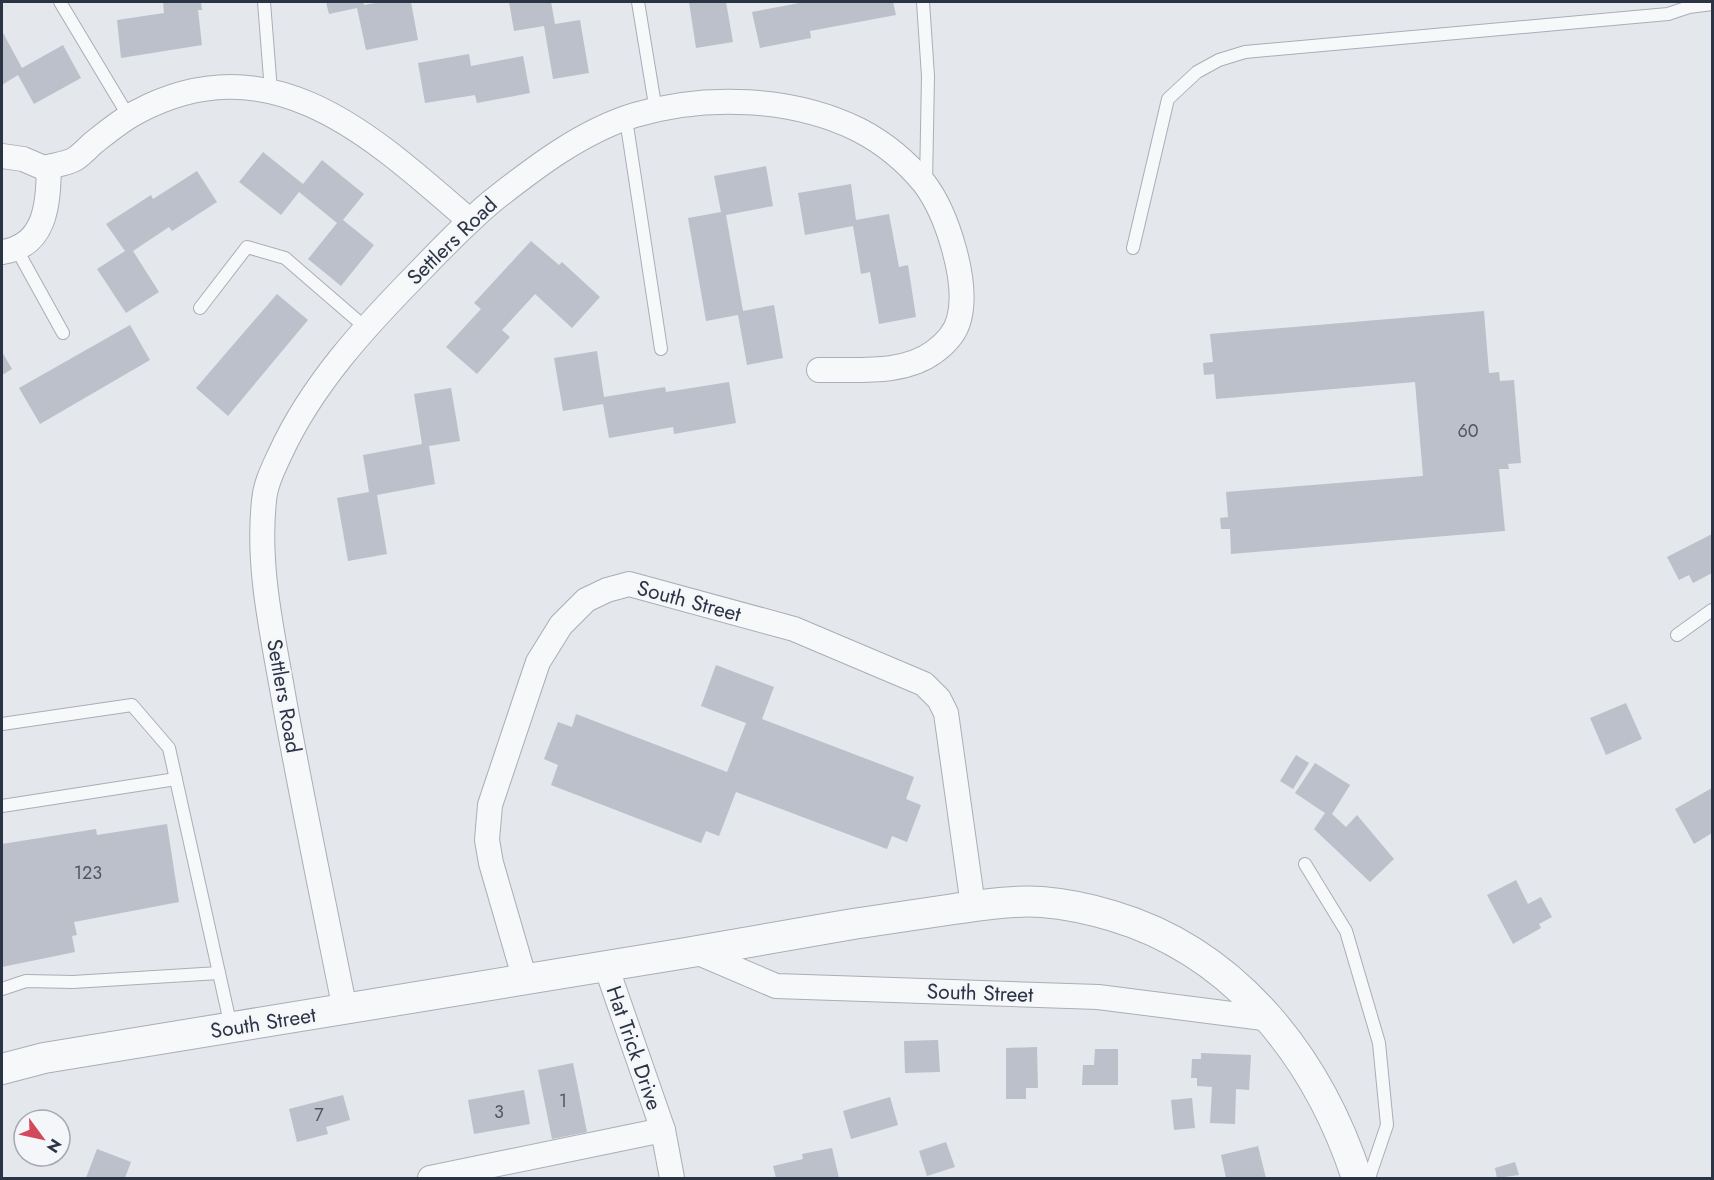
<svg xmlns="http://www.w3.org/2000/svg" width="1714" height="1180" font-family="Jost,sans-serif">
<style>
.building{fill:#bbc0ca}
.lines{fill:none;stroke-linecap:round;stroke-linejoin:round}
.service-casing{stroke:#a9aeb7;stroke-width:14}
.minor-casing{stroke:#a9aeb7;stroke-width:26}
.tertiary-casing{stroke:#a9aeb7;stroke-width:32}
.service{stroke:#f7f8fa;stroke-width:12}
.minor{stroke:#f7f8fa;stroke-width:24}
.tertiary{stroke:#f7f8fa;stroke-width:30}
.labels{text-anchor:middle;stroke-width:4.5;stroke-linejoin:round;paint-order:stroke}
.number-label{font-size:18px;fill:#4f5766}
.street-label{font-size:21px;fill:#2b3445;stroke:#f4f6f9}
</style>
<rect width="100%" height="100%" fill="#e4e7ec"/>
<g class="building">
<polygon points="163,2 201,2 202,10 198,10 202,45 121,58 117,20 164,13"/>
<polygon points="326,2 363,2 364,5 382,2 411,2 418,40 366,50 357,8 329,14"/>
<polygon points="509,2 551,2 555,24 580,20 589,73 553,79 544,26 514,31"/>
<polygon points="689,2 726,2 733,42 696,48"/>
<polygon points="805,2 893,2 896,15 810,31 811,38 760,48 752,12"/>
<polygon points="2,31 22,68 63,45 81,78 34,104 18,75 2,85"/>
<polygon points="469,54 471,66 523,56 530,93 477,103 475,95 425,103 418,63"/>
<polygon points="263,152 303,184 322,160 364,194 343,220 374,245 341,286 308,259 337,223 299,192 281,215 239,182"/>
<polygon points="766,166 773,206 726,215 743,311 774,305 783,358 747,365 738,315 706,321 688,218 721,212 714,176"/>
<polygon points="197,171 217,202 172,231 169,227 133,251 159,292 126,313 97,269 125,251 106,224 151,195 153,199"/>
<polygon points="851,184 856,220 889,214 899,267 908,265 916,317 879,324 870,272 861,274 853,226 805,235 798,193"/>
<polygon points="531,241 559,265 562,262 600,297 572,328 535,294 502,330 510,337 477,374 446,347 481,309 474,303"/>
<polygon points="277,294 308,320 228,416 196,388"/>
<polygon points="1484,311 1489,373 1499,372 1500,381 1514,380 1521,463 1508,464 1509,469 1499,469 1505,531 1231,554 1230,529 1221,529 1220,518 1228,517 1226,492 1423,476 1415,382 1216,399 1214,374 1204,375 1203,363 1213,362 1210,334"/>
<polygon points="130,325 150,360 40,424 19,388"/>
<polygon points="597,351 604,397 665,387 666,392 729,382 736,423 674,434 673,427 609,438 603,404 563,411 554,358"/>
<polygon points="2,352 12,369 2,375"/>
<polygon points="451,388 460,441 429,446 435,484 377,495 387,554 348,561 337,498 369,492 363,455 422,444 414,394"/>
<polygon points="1712,534 1712,573 1693,583 1689,575 1679,580 1667,557"/>
<polygon points="716,665 774,687 762,719 914,777 906,799 921,805 907,842 892,836 887,849 736,792 719,836 706,831 701,843 551,785 558,765 544,759 558,722 572,727 576,714 727,772 746,723 701,706"/>
<polygon points="1626,703 1642,739 1606,755 1590,718"/>
<polygon points="1296,755 1309,763 1293,789 1280,781"/>
<polygon points="1315,763 1350,785 1332,814 1346,827 1357,815 1394,859 1370,882 1314,829 1325,813 1295,793"/>
<polygon points="1712,788 1712,833 1694,844 1675,809"/>
<polygon points="167,824 179,902 74,922 77,935 72,936 75,952 2,967 2,844 96,829 97,835"/>
<polygon points="1516,880 1528,904 1541,897 1552,917 1539,924 1541,928 1513,944 1487,895"/>
<polygon points="938,1040 940,1072 905,1073 904,1041"/>
<polygon points="1037,1047 1038,1088 1026,1088 1026,1099 1006,1099 1006,1048"/>
<polygon points="1095,1049 1118,1049 1118,1085 1082,1085 1083,1065 1094,1065"/>
<polygon points="1201,1053 1251,1055 1249,1090 1236,1089 1235,1124 1210,1123 1212,1087 1197,1086 1197,1078 1191,1078 1192,1059 1201,1059"/>
<polygon points="573,1063 587,1132 552,1139 538,1070"/>
<polygon points="524,1090 530,1124 474,1134 468,1100"/>
<polygon points="343,1095 350,1120 326,1127 328,1134 297,1142 289,1109"/>
<polygon points="890,1097 898,1125 851,1139 843,1111"/>
<polygon points="1192,1098 1195,1128 1174,1130 1171,1100"/>
<polygon points="946,1142 955,1167 927,1176 919,1151"/>
<polygon points="1258,1146 1266,1178 1226,1178 1221,1155"/>
<polygon points="832,1148 839,1178 776,1178 773,1166 803,1159 802,1154"/>
<polygon points="97,1149 131,1162 125,1178 86,1178"/>
<polygon points="1515,1162 1519,1175 1497,1178 1495,1168"/>
</g>
<g class="lines">
<defs>
<g id="service">
<polyline points="60,2 129,117"/>
<polyline points="264,2 271,91"/>
<polyline points="638,2 656,111"/>
<polyline points="923,2 928,76 926,183"/>
<polyline points="626,119 661,349"/>
<polyline points="16,248 63,333"/>
<polyline points="1133,248 1168,99 1197,72 1219,60 1245,52 1668,14 1689,7 1712,4"/>
<polyline points="200,308 247,247 285,258 366,328"/>
<polyline points="1677,635 1712,610"/>
<polyline points="2,724 132,705 169,748 231,1027"/>
<polyline points="2,806 176,779"/>
<polyline points="1305,864 1346,931 1379,1043 1387,1125 1369,1178"/>
<polyline points="2,989 26,981 73,982 219,973"/>
</g>
<g id="minor">
<path d="M2 156 23 159 44 168C54 165 66 164 75 159 81 155 87 149 92 144 106 133 121 120 137 112 272 40 373 137 470 221"/>
<path d="M2 252C47 246 48 202 49 167"/>
<polyline points="694,951 776,986 1098,997 1271,1019"/>
<polyline points="606,966 663,1130 672,1178"/>
<polyline points="525,980 491,863 487,840 490,805 538,662 561,625 586,600 607,590 629,584 794,629 924,684 939,699 946,713 973,906"/>
<path d="M345 1010C324 905 302 800 283 694 272 631 257 566 264 501 265 485 273 469 280 454 312 384 365 327 418 273 441 249 465 224 491 202 534 168 582 131 635 115 706 94 792 97 859 130 884 143 906 161 924 183 947 213 969 282 959 319 956 332 945 344 934 352 903 375 857 369 819 370"/>
<polyline points="430,1178 663,1130"/>
</g>
<path id="tertiary" d="M2 1069 44 1058C256 1024 468 989 680 954 737 944 795 934 853 924 887 919 920 914 954 909 983 905 1013 900 1042 902 1066 904 1090 909 1113 916 1237 953 1318 1059 1357 1178"/>
</defs>
<use href="#service" class="service-casing"/>
<use href="#minor" class="minor-casing"/>
<use href="#tertiary" class="tertiary-casing"/>
<use href="#service" class="service"/>
<use href="#minor" class="minor"/>
<use href="#tertiary" class="tertiary"/>
</g>
<g class="labels">
<g class="number-label">
<text x="1468" y="437">60</text>
<text x="88" y="879">123</text>
<text x="563" y="1107">1</text>
<text x="499" y="1118">3</text>
<text x="319" y="1121">7</text>
</g>
<g class="street-label">
<text transform="translate(452 241) rotate(-44)" y="7">Settlers Road</text>
<text transform="translate(689 601) rotate(15)" y="7">South Street</text>
<text transform="translate(284 696) rotate(80)" y="7">Settlers Road</text>
<text transform="translate(980 993) rotate(2)" y="7">South Street</text>
<text transform="translate(263 1023) rotate(-9)" y="7">South Street</text>
<text transform="translate(634 1048) rotate(71)" y="7">Hat Trick Drive</text>
</g>
</g>
<rect width="1714" height="1180" fill="none" stroke="#2b3445" stroke-width="6"/>
<g transform="translate(42 1138) rotate(123)"><circle r="28" fill="#f4f6f9" stroke="#a4a8b1" stroke-width="1.5"/>
<path d="M0-4.5L10 22L0 15L-10 22Z" fill="#d1495b"/>
<text y="-9" font-size="16" font-weight="bold" text-anchor="middle" fill="#2b3445">N</text>
</g>
</svg>
